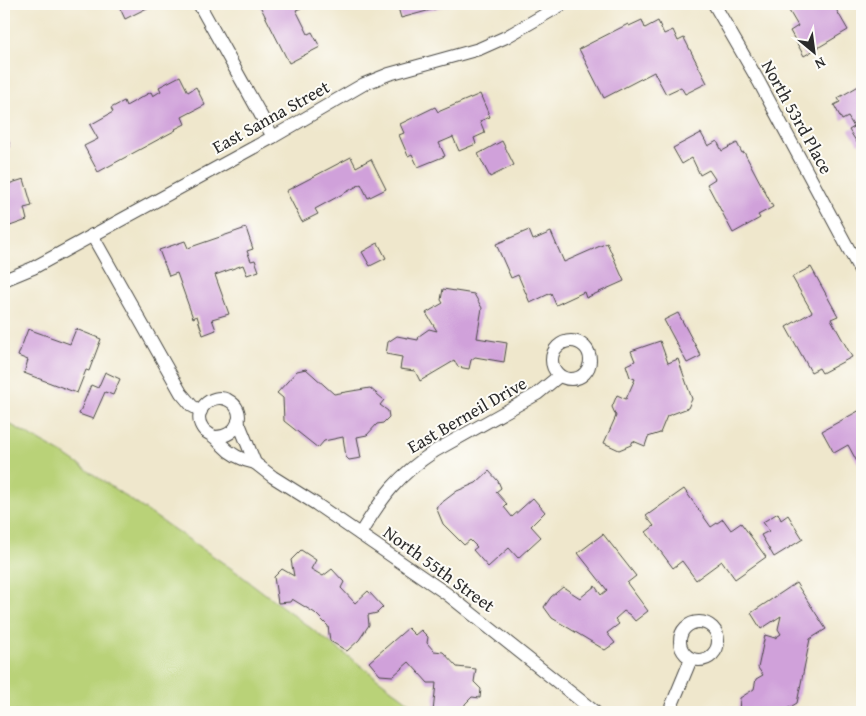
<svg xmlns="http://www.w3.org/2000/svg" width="866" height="716" font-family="'Gentium Book Plus',serif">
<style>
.green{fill:#b9d278;stroke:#727e52}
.building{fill:#d0a1da}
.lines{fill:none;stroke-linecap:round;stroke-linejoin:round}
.street-casing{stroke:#484743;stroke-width:14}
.street{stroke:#fff;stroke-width:12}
.labels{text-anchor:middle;stroke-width:4;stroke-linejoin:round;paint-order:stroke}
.street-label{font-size:18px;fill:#2b2b2b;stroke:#fdfcf7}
</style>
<rect width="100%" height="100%" fill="#fdfcf7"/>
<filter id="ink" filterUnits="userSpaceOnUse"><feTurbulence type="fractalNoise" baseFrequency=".02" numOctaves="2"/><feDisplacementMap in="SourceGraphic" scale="10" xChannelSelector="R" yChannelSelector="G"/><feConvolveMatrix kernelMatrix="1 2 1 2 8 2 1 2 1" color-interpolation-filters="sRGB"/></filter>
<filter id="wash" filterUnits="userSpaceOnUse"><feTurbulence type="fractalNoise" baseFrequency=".0096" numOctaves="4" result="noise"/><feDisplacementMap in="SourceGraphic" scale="20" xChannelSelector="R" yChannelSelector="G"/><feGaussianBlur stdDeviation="1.12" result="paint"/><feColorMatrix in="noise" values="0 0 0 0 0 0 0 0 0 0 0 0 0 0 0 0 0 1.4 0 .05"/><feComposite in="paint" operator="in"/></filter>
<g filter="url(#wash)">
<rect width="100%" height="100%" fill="#efe7cc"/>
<polygon class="green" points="4,421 65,455 235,571 422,712 4,712"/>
<g id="blocks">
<g class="building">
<polygon points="118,4 150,4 151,6 125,19"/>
<polygon points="259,4 299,4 301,8 296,10 308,34 312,32 320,47 289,63"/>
<polygon points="397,4 453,4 401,18"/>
<polygon points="785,4 833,4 848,30 804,56 790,31 798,26"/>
<polygon points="642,20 645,28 658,21 664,34 673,30 678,41 684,38 707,83 685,94 681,87 666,94 654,72 604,98 579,49 628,24 629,26"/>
<polygon points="180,76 188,92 196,87 205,105 182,117 185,124 175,129 176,130 98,172 84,146 98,139 90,125 113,112 111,108 124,101 126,106 151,92 153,96 161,91 159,87"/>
<polygon points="862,84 862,142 858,144 849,130 854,127 848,117 842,120 834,105 840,102 838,98"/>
<polygon points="480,94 490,117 480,121 485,133 474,138 476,144 459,151 453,137 439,143 445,156 418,167 412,154 408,156 399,135 404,133 400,124 435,107 438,112"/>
<polygon points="4,133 6,133 10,147 4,149"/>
<polygon points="701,133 708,146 717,141 722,151 737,143 742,153 744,152 773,207 758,215 760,218 733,233 707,184 715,179 709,170 700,175 692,158 682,164 673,148"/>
<polygon points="502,141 514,165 490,177 478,154"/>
<polygon points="351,157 356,167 371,159 386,189 368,198 361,184 315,209 318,214 302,222 286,191"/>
<polygon points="24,179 32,206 24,208 27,220 10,226 8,220 4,221 4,182 5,185"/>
<polygon points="246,228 253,249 247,251 251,261 255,260 259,271 247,275 243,265 215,275 229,314 212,319 216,330 203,335 197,316 193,318 177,273 169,276 159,250 185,241 188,248"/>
<polygon points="529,230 533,240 551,232 564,262 607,243 624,281 586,298 584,292 556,305 551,293 530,303 518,275 511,278 496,244"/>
<polygon points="378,243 386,258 370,266 362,252"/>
<polygon points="811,267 838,316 831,319 852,357 822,373 819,368 811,372 786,327 812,312 792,277"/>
<polygon points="443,289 474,294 482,308 477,338 507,343 504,362 475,357 471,360 469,369 458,367 454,361 420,381 415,371 400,369 402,357 386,354 388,342 397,336 418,340 419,336 429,329 437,331 426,313 443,303 441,300"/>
<polygon points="678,313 701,356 687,363 664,320"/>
<polygon points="28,329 70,344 76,329 101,339 89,371 86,370 77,393 24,373 28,360 18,356"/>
<polygon points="660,341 668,363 678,359 692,399 688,408 667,416 660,433 648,437 645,446 633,441 631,445 619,450 604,443 616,416 612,407 617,395 626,399 635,379 630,377 626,365 635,361 631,351"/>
<polygon points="306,369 334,394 370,388 384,400 380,405 388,411 389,417 383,423 377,424 367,435 357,437 361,458 349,460 346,457 343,437 324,441 318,448 284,421 283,398 277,393 297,371"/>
<polygon points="105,372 120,379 113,395 105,392 93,419 79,414 91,385 98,388"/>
<polygon points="862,409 862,471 848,445 834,453 822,431"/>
<polygon points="489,471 498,481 501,488 496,492 507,504 504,507 512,517 533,498 545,512 531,526 541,537 518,558 509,548 488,567 473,550 477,547 470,540 464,545 443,524 436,507 457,491 476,483"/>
<polygon points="684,489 711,527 723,519 731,530 741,523 766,557 735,579 722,561 696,580 682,561 673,568 646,532 654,526 646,516"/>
<polygon points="778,513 781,520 788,515 803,539 774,557 761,535 769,531 763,522"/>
<polygon points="603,534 636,576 627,583 648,611 635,621 630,615 624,611 615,619 619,624 607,633 615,643 605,650 552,618 544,607 551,597 563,587 580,598 595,586 601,595 607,590 578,553"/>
<polygon points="301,550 316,560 311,569 323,576 332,569 344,582 341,588 355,603 368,591 383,607 377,613 368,615 369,625 359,640 347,651 330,641 328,626 315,613 292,599 290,602 278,603 274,577 282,569 294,576 291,560"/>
<polygon points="796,583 826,629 810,639 797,703 782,712 739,712 740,698 754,689 756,679 763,675 758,668 765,635 775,638 781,634 778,629 781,616 761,629 751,613"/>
<polygon points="408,628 415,635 421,630 428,637 427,643 434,651 443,652 457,667 476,669 474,682 481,689 480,698 472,697 465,704 464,712 433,712 436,683 428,683 409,662 393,676 380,675 369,662"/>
</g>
</g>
</g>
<g filter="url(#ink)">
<use href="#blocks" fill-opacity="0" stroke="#484743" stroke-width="1"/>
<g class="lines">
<defs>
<g id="street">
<polyline points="199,4 273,137"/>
<polyline points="714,4 759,82 862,274"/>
<polyline points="92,235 181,393 192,406 201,411"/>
<polyline points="4,280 33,268 273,137 364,84 389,74 479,49 506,37 563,4"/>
<circle cx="571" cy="360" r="19"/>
<polyline points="238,421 255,463 273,477 316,504 447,594 595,712"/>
<path d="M214 437C239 438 248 410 228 400 211 392 192 411 202 427 205 433 209 433 214 437 217 439 219 443 222 445 231 455 242 460 255 463"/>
<path d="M360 534C383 496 397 476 435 451L537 394 559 376"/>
<circle cx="699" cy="641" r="19"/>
<polyline points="669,712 691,659"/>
</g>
</defs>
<use href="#street" class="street-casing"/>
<use href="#street" class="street"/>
</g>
</g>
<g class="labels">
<g class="street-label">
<text transform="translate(271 117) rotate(-29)" y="6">East Sanna Street</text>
<text transform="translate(797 117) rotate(61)" y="6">North 53rd Place</text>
<text transform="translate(467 415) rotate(-30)" y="6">East Berneil Drive</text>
<text transform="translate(439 569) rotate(36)" y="6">North 55th Street</text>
</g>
</g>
<rect width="866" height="716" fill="none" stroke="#fdfcf7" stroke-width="20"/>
<g transform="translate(814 52) rotate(151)" stroke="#fdfcf7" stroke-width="4" paint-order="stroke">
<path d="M0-4L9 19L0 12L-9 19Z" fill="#2b2b2b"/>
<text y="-8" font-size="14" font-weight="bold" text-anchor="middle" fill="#2b2b2b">N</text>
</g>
</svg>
